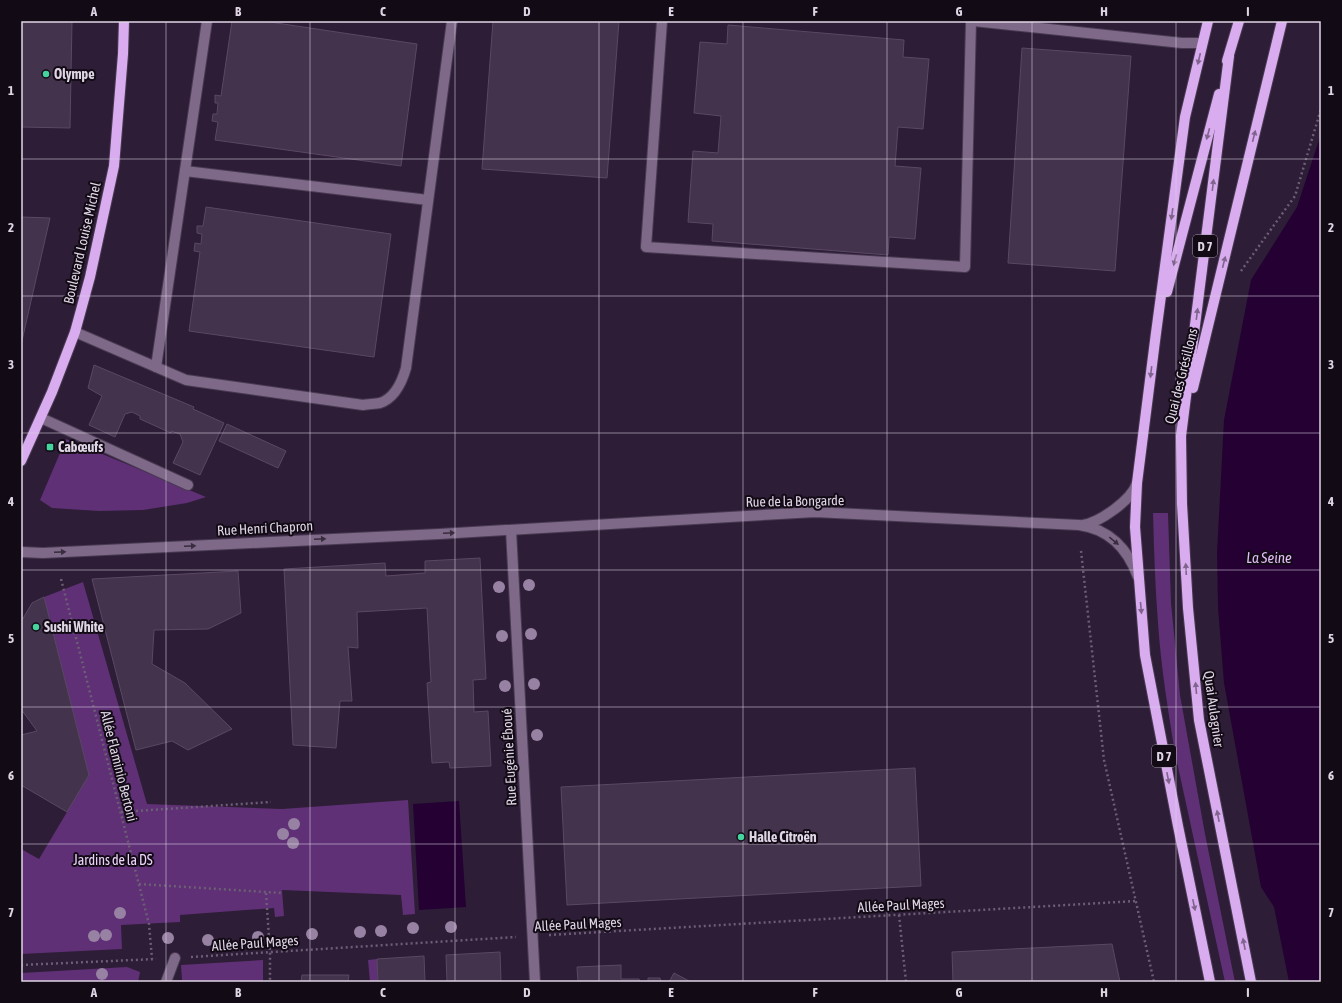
<svg xmlns="http://www.w3.org/2000/svg" width="1342" height="1003" font-family="'Asap Condensed',sans-serif">
<style>
.green{fill:#5f3075}
.water{fill:#240033}
.building{fill:#44334d;stroke:#5a4864}
.lines{fill:none;stroke-linecap:round;stroke-linejoin:round}
.minor-casing{stroke:#493a52;stroke-width:12}
.major-casing{stroke:#493a52;stroke-width:12}
.path{stroke:#6c5e74;stroke-width:2.5;stroke-dasharray:2 3;stroke-linecap:butt}
.minor{stroke:#7e6989;stroke-width:10}
.major{stroke:#d8acef;stroke-width:10}
.tree{fill:#9782a3}
.oneway{fill:#7f648d}
.oneway2{fill:#382c3e}
.grid{fill:none;stroke:#dfd5e5;stroke-width:1;stroke-opacity:0.55}
.poi-dot{fill:#46d49e;stroke:#120b15;stroke-width:1.5}
.labels{text-anchor:middle;stroke-width:4;stroke-linejoin:round;paint-order:stroke}
.shield{fill:#120b15;stroke:#a298a7;stroke-width:1}
.shield-label{font-size:13px;font-weight:bold;fill:#dfd5e5}
.poi-label{font-size:14px;font-weight:bold;fill:#dfd5e5;stroke:#120b15;text-anchor:start}
.street-label{font-size:14px;fill:#dfd5e5;stroke:#120b15}
.park-label{font-size:14px;fill:#eed4fc;stroke:#120b15}
.water-label{font-size:15px;font-style:italic;fill:#e3bcf8;stroke:#120b15}
.neatline{fill:none;stroke:#dfd5e5;stroke-width:1.5}
.grid-label{font-size:13px;text-anchor:middle;font-weight:bold;fill:#dfd5e5}
</style>
<rect width="100%" height="100%" fill="#2d1d36"/>
<g class="green">
<polygon points="66,439 206,497 187,503 143,510 99,511 52,508 40,500"/>
<path d="M1153 513H1168L1171 603 1180 695 1205 834 1235 982H1225L1175 753C1168 710 1161 667 1158 623 1155 586 1154 549 1153 513Z"/>
<polygon points="83,582 147,804 282,809 408,800 415,914 403,915 401,895 282,890 284,916 275,917 274,908 180,915 180,922 121,925 122,949 21,954 21,849 39,859 89,775 44,597"/>
<polygon points="377,959 378,982 370,982 368,960"/>
<polygon points="263,960 263,982 171,982 172,980 182,980 181,965"/>
<polygon points="127,967 140,972 138,982 160,981 160,982 21,982 21,973"/>
</g>
<g class="water">
<polygon points="1321,134 1321,982 1289,982 1274,907 1261,887 1224,683 1218,607 1217,553 1224,420 1251,280 1297,207"/>
<polygon points="459,801 466,907 419,910 413,804"/>
</g>
<g class="building">
<polygon points="21,21 72,21 70,128 21,127"/>
<polygon points="232,21 263,21 417,44 401,166 215,140 218,122 212,121 213,114 217,114 218,103 215,103 215,95 221,96"/>
<polygon points="493,21 619,21 607,178 482,169"/>
<polygon points="728,25 904,40 903,57 929,59 923,129 898,127 895,166 921,168 915,239 889,237 888,255 712,241 713,224 688,222 693,151 718,153 721,116 694,113 700,42 727,44"/>
<polygon points="1022,48 1131,56 1115,271 1008,263"/>
<polygon points="206,207 391,234 374,357 189,331 200,252 194,251 195,243 201,244 202,234 197,233 197,226 203,226"/>
<polygon points="21,217 50,218 21,345"/>
<polygon points="94,365 194,407 193,409 224,423 200,475 173,463 183,442 180,434 171,431 171,433 140,419 140,416 132,412 125,414 115,437 89,425 102,396 88,388"/>
<polygon points="227,424 286,451 278,468 219,441"/>
<polygon points="480,558 486,679 473,680 474,712 488,711 491,766 450,768 449,762 432,763 427,683 431,682 427,608 357,612 358,648 348,647 352,701 340,701 336,748 293,745 284,569 385,563 386,576 425,573 425,561"/>
<polygon points="238,571 241,613 208,629 154,630 152,664 185,683 232,729 188,750 172,741 136,750 92,579"/>
<polygon points="44,597 89,775 67,812 21,785 21,735 37,731 21,709 21,622 32,603"/>
<polygon points="915,768 921,886 567,905 561,787"/>
<polygon points="1112,944 1120,982 953,982 952,952"/>
<polygon points="500,952 501,982 447,982 446,955"/>
<polygon points="424,956 425,982 378,982 377,959"/>
<polygon points="621,965 621,979 639,979 640,982 578,982 577,967"/>
<polygon points="674,973 691,982 669,982"/>
<polygon points="302,975 349,975 348,982 301,982"/>
<polygon points="648,978 660,978 661,982 648,982"/>
</g>
<g class="lines">
<defs>
<g id="minor">
<polyline points="662,21 646,247 965,267 971,21"/>
<polyline points="973,21 1182,43 1202,43"/>
<polyline points="185,171 428,200"/>
<path d="M75 332 186 380 363 405C368 404 375 404 380 403 395 398 402 382 406 368L452 21"/>
<polyline points="156,367 207,21"/>
<polyline points="41,418 188,485"/>
<path d="M1083 525C1100 522 1132 500 1137 483"/>
<polyline points="511,530 535,982"/>
<path d="M21 552 43 553 439 534 815 512 1079 525C1109 529 1128 549 1138 577"/>
<polyline points="166,982 175,958"/>
</g>
<g id="major">
<polyline points="1208,21 1185,117 1156,333 1137,483 1135,527 1145,655 1178,826 1210,982"/>
<polyline points="1229,56 1181,436 1182,504 1188,608 1199,720 1251,982"/>
<polyline points="1227,61 1239,21"/>
<polyline points="1167,292 1219,94"/>
<polyline points="1193,388 1282,21"/>
<polyline points="21,461 52,392 75,332 90,277 114,166 123,54 124,21"/>
</g>
</defs>
<use href="#minor" class="minor-casing"/>
<use href="#major" class="major-casing"/>
<g class="path">
<polyline points="1241,271 1295,196 1321,109"/>
<polyline points="1081,551 1104,760 1154,982"/>
<polyline points="61,579 149,924 152,959"/>
<polyline points="121,812 271,802"/>
<polyline points="139,884 282,893"/>
<polyline points="266,893 270,952 270,982"/>
<polyline points="899,915 906,982"/>
<polyline points="549,935 1136,901"/>
<polyline points="191,957 516,937"/>
<polyline points="21,965 156,959"/>
</g>
<use href="#minor" class="minor"/>
<use href="#major" class="major"/>
</g>
<g class="tree">
<circle cx="529" cy="585" r="6"/>
<circle cx="499" cy="587" r="6"/>
<circle cx="531" cy="634" r="6"/>
<circle cx="502" cy="636" r="6"/>
<circle cx="534" cy="684" r="6"/>
<circle cx="505" cy="686" r="6"/>
<circle cx="537" cy="735" r="6"/>
<circle cx="508" cy="736" r="6"/>
<circle cx="294" cy="824" r="6"/>
<circle cx="283" cy="834" r="6"/>
<circle cx="293" cy="843" r="6"/>
<circle cx="120" cy="913" r="6"/>
<circle cx="451" cy="927" r="6"/>
<circle cx="413" cy="928" r="6"/>
<circle cx="381" cy="931" r="6"/>
<circle cx="360" cy="932" r="6"/>
<circle cx="312" cy="934" r="6"/>
<circle cx="106" cy="935" r="6"/>
<circle cx="94" cy="936" r="6"/>
<circle cx="258" cy="937" r="6"/>
<circle cx="168" cy="938" r="6"/>
<circle cx="208" cy="940" r="6"/>
<circle cx="102" cy="974" r="6"/>
</g>
<defs><path id="oneway-solid" d="M-6-.8H1V-3.2L6.5 0L1 3.2V.8H-6Z"/></defs>
<g class="oneway">
<use href="#oneway-solid" transform="translate(1199 59) rotate(103)"/>
<use href="#oneway-solid" transform="translate(1208 134) rotate(105)"/>
<use href="#oneway-solid" transform="translate(1254 136) rotate(-76)"/>
<use href="#oneway-solid" transform="translate(1213 185) rotate(-83)"/>
<use href="#oneway-solid" transform="translate(1172 214) rotate(98)"/>
<use href="#oneway-solid" transform="translate(1175 260) rotate(105)"/>
<use href="#oneway-solid" transform="translate(1224 262) rotate(-76)"/>
<use href="#oneway-solid" transform="translate(1197 314) rotate(-83)"/>
<use href="#oneway-solid" transform="translate(1151 372) rotate(97)"/>
<use href="#oneway-solid" transform="translate(1186 569) rotate(-93)"/>
<use href="#oneway-solid" transform="translate(1141 608) rotate(85)"/>
<use href="#oneway-solid" transform="translate(1196 688) rotate(-95)"/>
<use href="#oneway-solid" transform="translate(1168 778) rotate(79)"/>
<use href="#oneway-solid" transform="translate(1218 816) rotate(-101)"/>
<use href="#oneway-solid" transform="translate(1194 905) rotate(78)"/>
<use href="#oneway-solid" transform="translate(1244 944) rotate(-101)"/>
</g>
<g class="oneway2">
<use href="#oneway-solid" transform="translate(449 533) rotate(-3)"/>
<use href="#oneway-solid" transform="translate(320 539) rotate(-3)"/>
<use href="#oneway-solid" transform="translate(1114 541) rotate(39)"/>
<use href="#oneway-solid" transform="translate(190 546) rotate(-3)"/>
<use href="#oneway-solid" transform="translate(60 552) rotate(-3)"/>
</g>
<path class="grid" d="M166 21V982M310 21V982M455 21V982M599 21V982M743 21V982M887 21V982M1032 21V982M1176 21V982M21 159H1321M21 296H1321M21 433H1321M21 570H1321M21 707H1321M21 844H1321"/>
<g class="poi-dot">
<circle cx="46" cy="74" r="4"/>
<rect x="46" y="443" width="8" height="8" rx="2"/>
<circle cx="36" cy="627" r="4"/>
<circle cx="741" cy="837" r="4"/>
</g>
<g class="labels">
<g class="shield">
<rect x="1193" y="235" width="24" height="22" rx="3"/>
<rect x="1152" y="745" width="24" height="22" rx="3"/>
</g>
<g class="shield-label">
<text x="1205" y="251">D 7</text>
<text x="1164" y="761">D 7</text>
</g>
<g class="poi-label">
<text x="54" y="79">Olympe</text>
<text x="58" y="452">Cabœufs</text>
<text x="44" y="632">Sushi White</text>
<text x="749" y="842">Halle Citroën</text>
</g>
<g class="street-label">
<text transform="translate(82 243) rotate(-77)" y="5">Boulevard Louise Michel</text>
<text transform="translate(1181 376) rotate(-76)" y="5">Quai des Grésillons</text>
<text transform="translate(795 501) rotate(-1)" y="5">Rue de la Bongarde</text>
<text transform="translate(265 528) rotate(-3)" y="5">Rue Henri Chapron</text>
<text transform="translate(1214 709) rotate(82)" y="5">Quai Aulagnier</text>
<text transform="translate(509 757) rotate(-93)" y="5">Rue Eugénie Éboué</text>
<text transform="translate(119 766) rotate(76)" y="5">Allée Flaminio Bertoni</text>
<text transform="translate(901 905) rotate(-3)" y="5">Allée Paul Mages</text>
<text transform="translate(578 924) rotate(-3)" y="5">Allée Paul Mages</text>
<text transform="translate(255 943) rotate(-4)" y="5">Allée Paul Mages</text>
</g>
<g class="park-label">
<text x="113" y="865">Jardins de la DS</text>
</g>
<g class="water-label">
<text x="1269" y="563">La Seine</text>
</g>
</g>
<rect width="1342" height="1003" fill="none" stroke="#120b15" stroke-width="44"/>
<rect x="22" y="22" width="1298" height="959" class="neatline"/>
<g class="grid-label">
<text x="94" y="16">A</text>
<text x="238" y="16">B</text>
<text x="383" y="16">C</text>
<text x="527" y="16">D</text>
<text x="671" y="16">E</text>
<text x="815" y="16">F</text>
<text x="959" y="16">G</text>
<text x="1104" y="16">H</text>
<text x="1248" y="16">I</text>
<text x="11" y="95">1</text>
<text x="1331" y="95">1</text>
<text x="11" y="232">2</text>
<text x="1331" y="232">2</text>
<text x="11" y="369">3</text>
<text x="1331" y="369">3</text>
<text x="11" y="506">4</text>
<text x="1331" y="506">4</text>
<text x="11" y="643">5</text>
<text x="1331" y="643">5</text>
<text x="11" y="780">6</text>
<text x="1331" y="780">6</text>
<text x="11" y="917">7</text>
<text x="1331" y="917">7</text>
<text x="94" y="997">A</text>
<text x="238" y="997">B</text>
<text x="383" y="997">C</text>
<text x="527" y="997">D</text>
<text x="671" y="997">E</text>
<text x="815" y="997">F</text>
<text x="959" y="997">G</text>
<text x="1104" y="997">H</text>
<text x="1248" y="997">I</text>
</g>
</svg>
